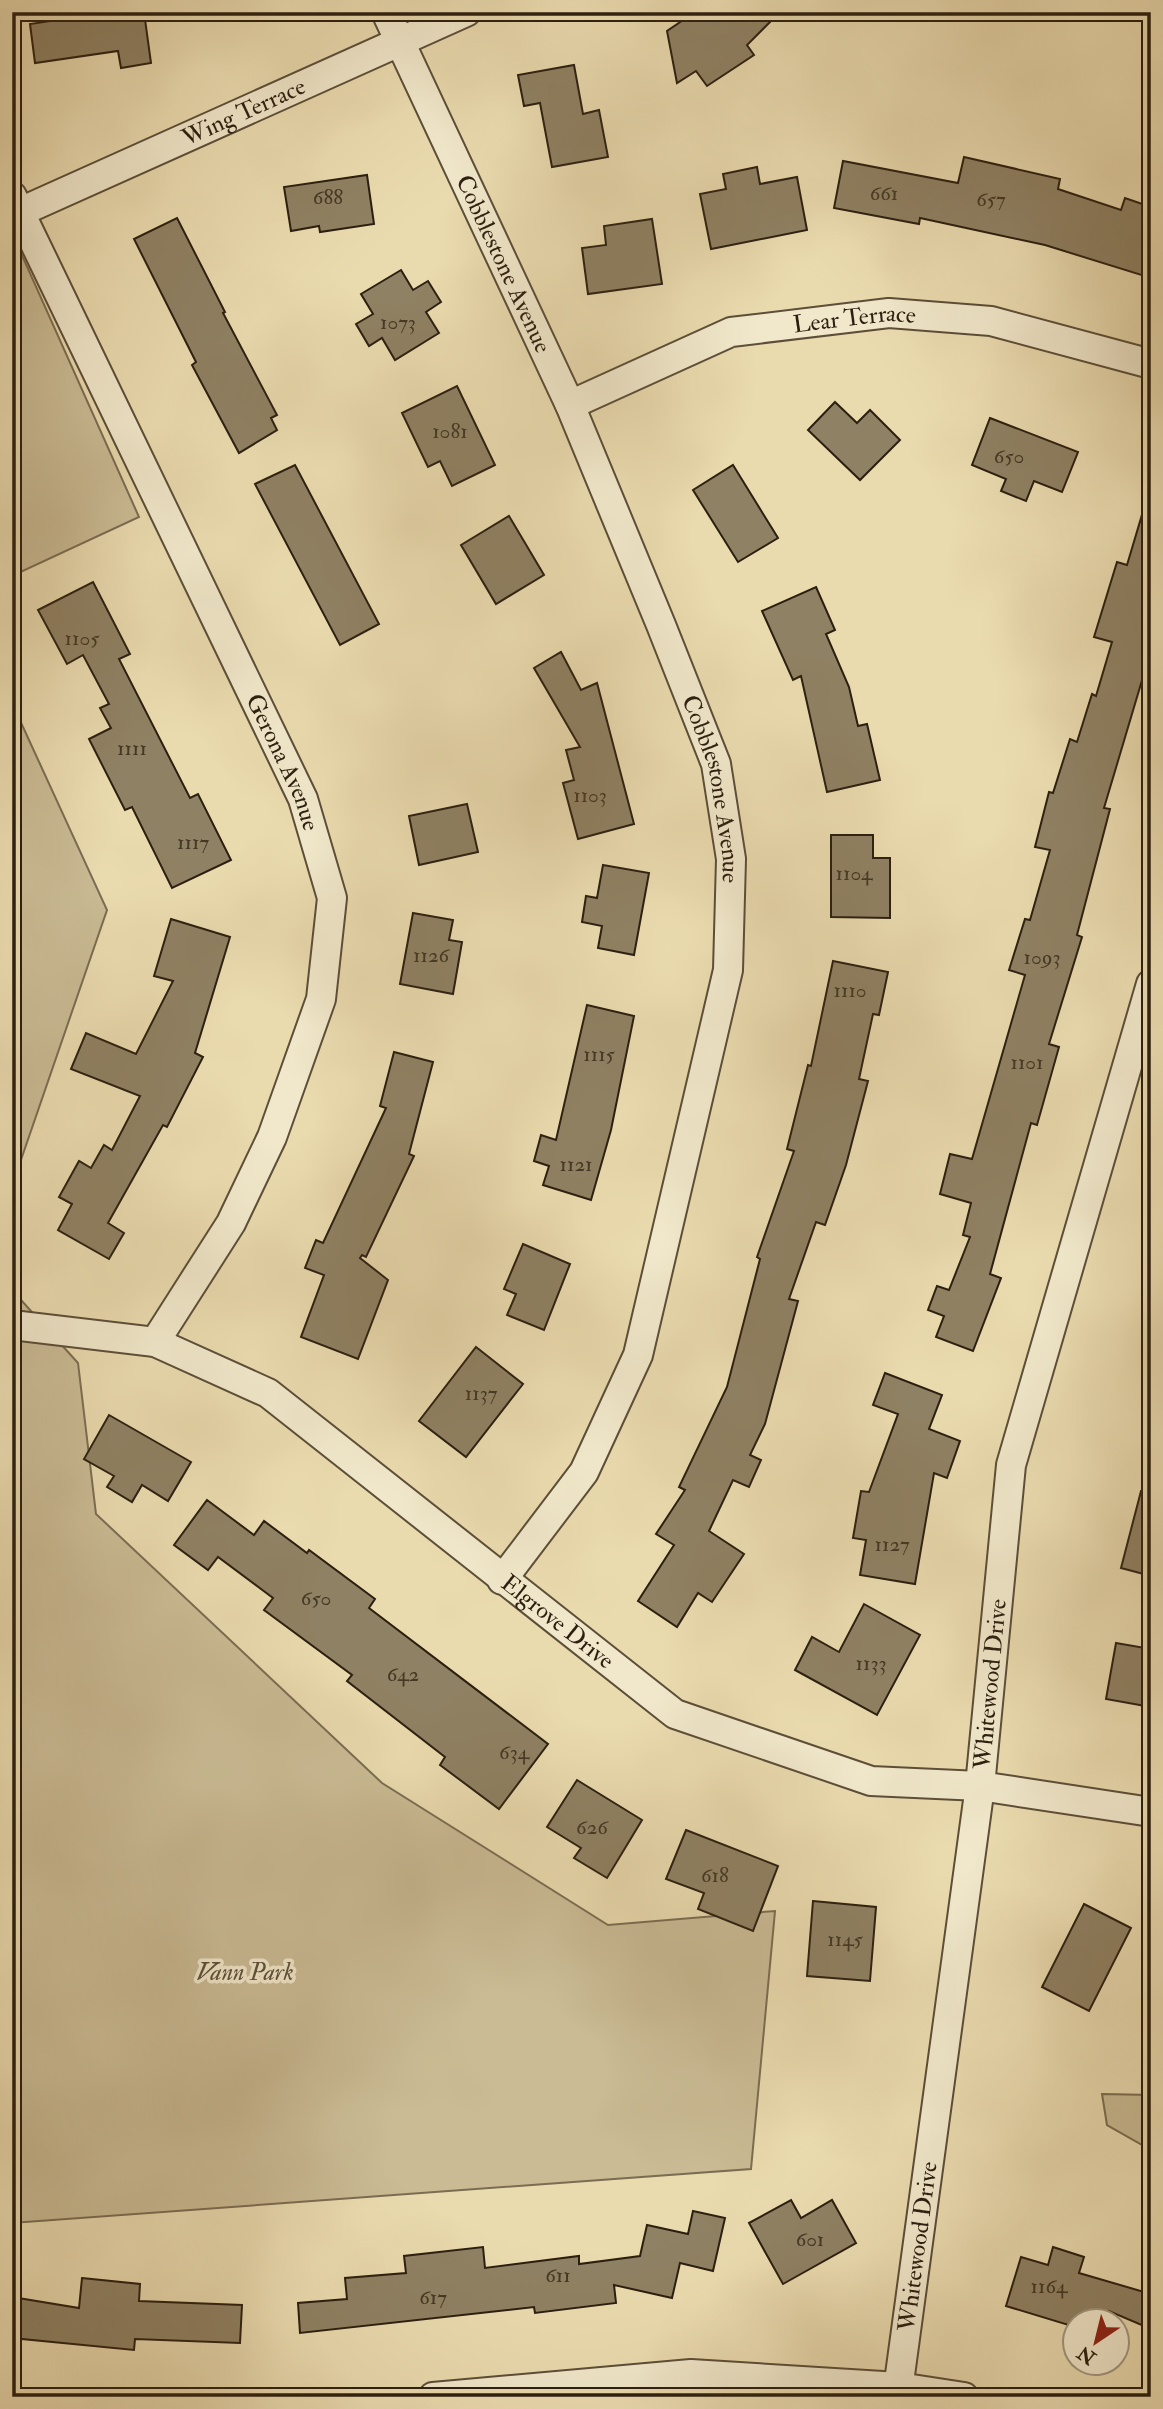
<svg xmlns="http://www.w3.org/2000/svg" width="1163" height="2409" font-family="'IM FELL Double Pica',serif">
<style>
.green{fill:#cabb94;stroke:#7b6d52;stroke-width:2}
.building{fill:#8f8163;stroke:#2c1f10;stroke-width:2}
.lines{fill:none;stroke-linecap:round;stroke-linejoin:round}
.minor-casing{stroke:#5c4e38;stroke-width:32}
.minor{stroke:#f1e8cb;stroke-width:28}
.labels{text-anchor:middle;stroke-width:7;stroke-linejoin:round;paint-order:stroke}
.number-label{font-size:21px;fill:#453825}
.street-label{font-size:24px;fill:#2c1f10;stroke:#f1e8cb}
.park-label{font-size:24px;font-style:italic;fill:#5b4e38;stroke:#f1e8cb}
</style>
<rect width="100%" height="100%" fill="#eadbaf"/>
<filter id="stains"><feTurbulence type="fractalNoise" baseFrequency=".00286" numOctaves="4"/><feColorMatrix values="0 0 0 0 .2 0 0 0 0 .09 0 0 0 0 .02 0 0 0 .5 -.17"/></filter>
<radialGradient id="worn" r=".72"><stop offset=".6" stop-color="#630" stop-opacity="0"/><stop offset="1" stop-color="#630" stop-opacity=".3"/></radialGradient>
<g class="green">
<polygon points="12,233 139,517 12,576"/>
<polygon points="12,703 107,910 12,1186"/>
<polygon points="12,1290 78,1363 96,1514 382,1783 608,1925 775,1911 751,2169 12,2223"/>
<polygon points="1102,2094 1151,2095 1151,2150 1107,2125"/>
</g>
<g class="building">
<polygon points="64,12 144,12 151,63 121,68 118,51 35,63 30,24 51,21 50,14"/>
<polygon points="695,12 780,12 747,45 754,55 707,86 696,71 677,83 667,31"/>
<polygon points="574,65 583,114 599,110 608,157 552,167 540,103 524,106 518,75"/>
<polygon points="964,157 1060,179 1058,189 1121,210 1125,198 1151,207 1151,278 1045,245 920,218 919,224 834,208 843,161 958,183"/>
<polygon points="757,167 760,184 797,177 807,230 711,249 700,194 726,189 723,174"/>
<polygon points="367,175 374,224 320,232 319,226 291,231 284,187"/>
<polygon points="177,218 225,312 223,313 277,415 271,418 277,430 239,453 192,365 196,362 134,239"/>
<polygon points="652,219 662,284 588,294 582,248 606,245 604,226"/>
<polygon points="401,270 413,290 428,281 441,302 426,312 439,333 395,360 382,338 369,346 356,324 373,314 361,294"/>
<polygon points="457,386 495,465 452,486 440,461 428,467 402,413"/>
<polygon points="835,402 857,423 870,410 900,440 860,480 808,430"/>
<polygon points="990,418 1078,452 1062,492 1034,481 1026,501 1001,491 1006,479 972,465"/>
<polygon points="295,465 379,624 340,645 255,484"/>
<polygon points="733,465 778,538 738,562 693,490"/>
<polygon points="1144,508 1151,509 1151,650 1104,808 1110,809 1077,935 1082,937 1049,1044 1059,1047 1037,1125 1031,1123 990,1274 1001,1278 973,1351 936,1337 944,1316 928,1310 937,1286 949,1290 970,1237 963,1235 971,1203 940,1194 950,1154 972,1159 1025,975 1009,970 1025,919 1030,920 1050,850 1035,847 1049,792 1053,793 1070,739 1077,742 1092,694 1096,696 1112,642 1094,637 1117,562 1127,565"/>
<polygon points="509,516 544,575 496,604 461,545"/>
<polygon points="93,582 130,654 119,659 190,798 198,794 231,860 172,888 132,807 125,810 89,739 111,728 100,708 109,704 83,655 67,664 38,610"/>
<polygon points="816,587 835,630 826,634 849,687 858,726 867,724 880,780 827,792 801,676 793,680 762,611"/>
<polygon points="561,652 581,690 597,683 634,824 578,839 563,783 574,780 566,750 580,747 534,668"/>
<polygon points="467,804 478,852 419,865 409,816"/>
<polygon points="831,835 873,835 873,858 890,858 890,918 831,917"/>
<polygon points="603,865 649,873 634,955 598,948 602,926 582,922 586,896 597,898"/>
<polygon points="413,913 453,920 449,940 462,942 453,994 400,984"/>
<polygon points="171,919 230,937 195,1053 203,1057 167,1127 163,1125 108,1223 124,1233 109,1259 58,1230 72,1204 59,1197 79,1161 91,1168 104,1145 112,1150 140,1096 71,1069 86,1033 136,1054 173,981 154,976"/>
<polygon points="833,961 888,972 879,1015 873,1014 859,1079 868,1081 846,1165 825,1225 816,1222 789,1299 798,1301 765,1424 750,1455 761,1460 749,1487 733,1480 709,1531 744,1554 712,1602 698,1593 677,1627 638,1601 674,1545 656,1534 685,1490 679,1487 727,1387 760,1259 757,1257 794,1151 787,1149 808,1065 811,1066"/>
<polygon points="587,1005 634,1016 611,1130 591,1200 543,1185 549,1166 534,1161 541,1135 556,1140"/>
<polygon points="394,1052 433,1062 409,1154 414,1156 366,1257 362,1255 360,1258 388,1280 358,1359 301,1337 324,1275 305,1268 316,1240 323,1243 386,1108 380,1106"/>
<polygon points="523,1244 570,1264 544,1330 507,1315 516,1294 504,1289"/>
<polygon points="476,1347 523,1384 466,1457 419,1421"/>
<polygon points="885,1373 942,1395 929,1429 960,1441 947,1478 934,1473 915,1584 860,1575 866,1540 853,1538 861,1491 869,1492 898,1414 873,1405"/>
<polygon points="109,1415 191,1462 168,1501 142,1485 132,1502 107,1487 114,1476 84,1459"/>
<polygon points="1141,1491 1151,1492 1151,1576 1121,1568"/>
<polygon points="207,1500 254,1535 264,1521 307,1553 309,1550 375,1599 369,1608 548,1744 499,1809 440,1765 445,1757 347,1681 352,1675 264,1610 273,1598 218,1557 208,1570 174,1545"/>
<polygon points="864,1604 920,1635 877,1715 795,1670 812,1637 839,1652"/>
<polygon points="1116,1643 1151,1649 1151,1707 1106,1699"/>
<polygon points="577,1780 642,1820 607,1878 574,1858 581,1848 547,1827"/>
<polygon points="686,1830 778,1866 753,1931 698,1909 704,1893 666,1879"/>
<polygon points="813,1901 876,1907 870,1981 807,1976"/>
<polygon points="1084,1904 1131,1928 1089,2011 1042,1987"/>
<polygon points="791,2200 801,2218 832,2200 856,2243 783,2284 749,2223"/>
<polygon points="693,2211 725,2218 713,2271 680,2263 672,2298 614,2285 616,2303 535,2313 534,2307 300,2333 298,2303 347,2299 345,2278 406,2273 404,2256 483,2247 485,2268 579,2256 579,2264 640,2256 647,2225 688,2234"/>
<polygon points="1053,2247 1084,2257 1079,2273 1151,2294 1151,2329 1109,2311 1106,2321 1075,2321 1075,2327 1006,2306 1021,2257 1048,2265"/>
<polygon points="82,2278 140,2284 139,2301 242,2305 240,2343 135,2339 134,2350 12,2338 12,2297 79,2308"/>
</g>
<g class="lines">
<defs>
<g id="minor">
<path id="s1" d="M386 12 570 405 661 625 716 764 731 859 728 970 638 1355 584 1472 502 1580"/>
<path id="s2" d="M12 196 303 799 332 898 321 999 272 1137 231 1223 155 1342"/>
<path id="s3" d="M20 212 466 12"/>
<path id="s4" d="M570 405 731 332 889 313 991 321 1151 364"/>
<path id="s5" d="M12 1325 155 1342 268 1393 675 1714 871 1781 980 1786 1151 1812"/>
<polyline points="433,2397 691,2374 899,2387 964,2397"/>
<path id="s6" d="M897 2397 980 1786 1011 1465 1151 984"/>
</g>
</defs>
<use href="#minor" class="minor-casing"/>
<use href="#minor" class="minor"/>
</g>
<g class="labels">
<g class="number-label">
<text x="884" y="200">661</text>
<text x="328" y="204">688</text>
<text x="991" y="206">657</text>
<text x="398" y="329">1073</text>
<text x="450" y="438">1081</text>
<text x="1009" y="463">650</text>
<text x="82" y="645">1105</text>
<text x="132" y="755">1111</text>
<text x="590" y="802">1103</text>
<text x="193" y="849">1117</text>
<text x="854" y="880">1104</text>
<text x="431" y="962">1126</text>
<text x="1042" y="964">1093</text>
<text x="850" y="997">1110</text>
<text x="599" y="1061">1115</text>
<text x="1027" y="1069">1101</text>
<text x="576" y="1171">1121</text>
<text x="481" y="1400">1137</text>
<text x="892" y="1551">1127</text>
<text x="316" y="1605">650</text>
<text x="871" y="1670">1133</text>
<text x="403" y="1681">642</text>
<text x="514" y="1759">634</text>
<text x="592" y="1834">626</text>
<text x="715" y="1882">618</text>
<text x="845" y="1946">1145</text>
<text x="810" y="2246">601</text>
<text x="558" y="2282">611</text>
<text x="1049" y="2293">1164</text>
<text x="433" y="2304">617</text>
</g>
<g class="street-label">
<text dy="8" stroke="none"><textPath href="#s3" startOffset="245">Wing Terrace</textPath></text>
<text dy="8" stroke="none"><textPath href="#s1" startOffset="278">Cobblestone Avenue</textPath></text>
<text dy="8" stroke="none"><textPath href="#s4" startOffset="301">Lear Terrace</textPath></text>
<text dy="8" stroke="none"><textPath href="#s2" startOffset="628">Gerona Avenue</textPath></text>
<text dy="8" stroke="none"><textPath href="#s1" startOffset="845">Cobblestone Avenue</textPath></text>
<text dy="8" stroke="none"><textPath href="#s5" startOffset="637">Elgrove Drive</textPath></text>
<text dy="8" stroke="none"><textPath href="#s6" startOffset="719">Whitewood Drive</textPath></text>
<text dy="8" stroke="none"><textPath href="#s6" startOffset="152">Whitewood Drive</textPath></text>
</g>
<g class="park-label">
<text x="245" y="1980">Vann Park</text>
</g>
</g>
<rect width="1163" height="2409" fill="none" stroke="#eadbaf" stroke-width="42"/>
<rect x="14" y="14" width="1135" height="2381" fill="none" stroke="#2c1f10" stroke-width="3.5"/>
<rect x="21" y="21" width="1121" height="2367" fill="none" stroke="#2c1f10" stroke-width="2"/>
<g transform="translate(1096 2342) rotate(215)"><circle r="33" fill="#f1e8cb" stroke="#a29880" stroke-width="2"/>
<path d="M0-5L12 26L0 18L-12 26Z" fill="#8f2418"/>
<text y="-10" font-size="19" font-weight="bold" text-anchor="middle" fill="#2c1f10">N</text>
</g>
<rect width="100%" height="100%" filter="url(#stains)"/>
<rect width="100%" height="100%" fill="url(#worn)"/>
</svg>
